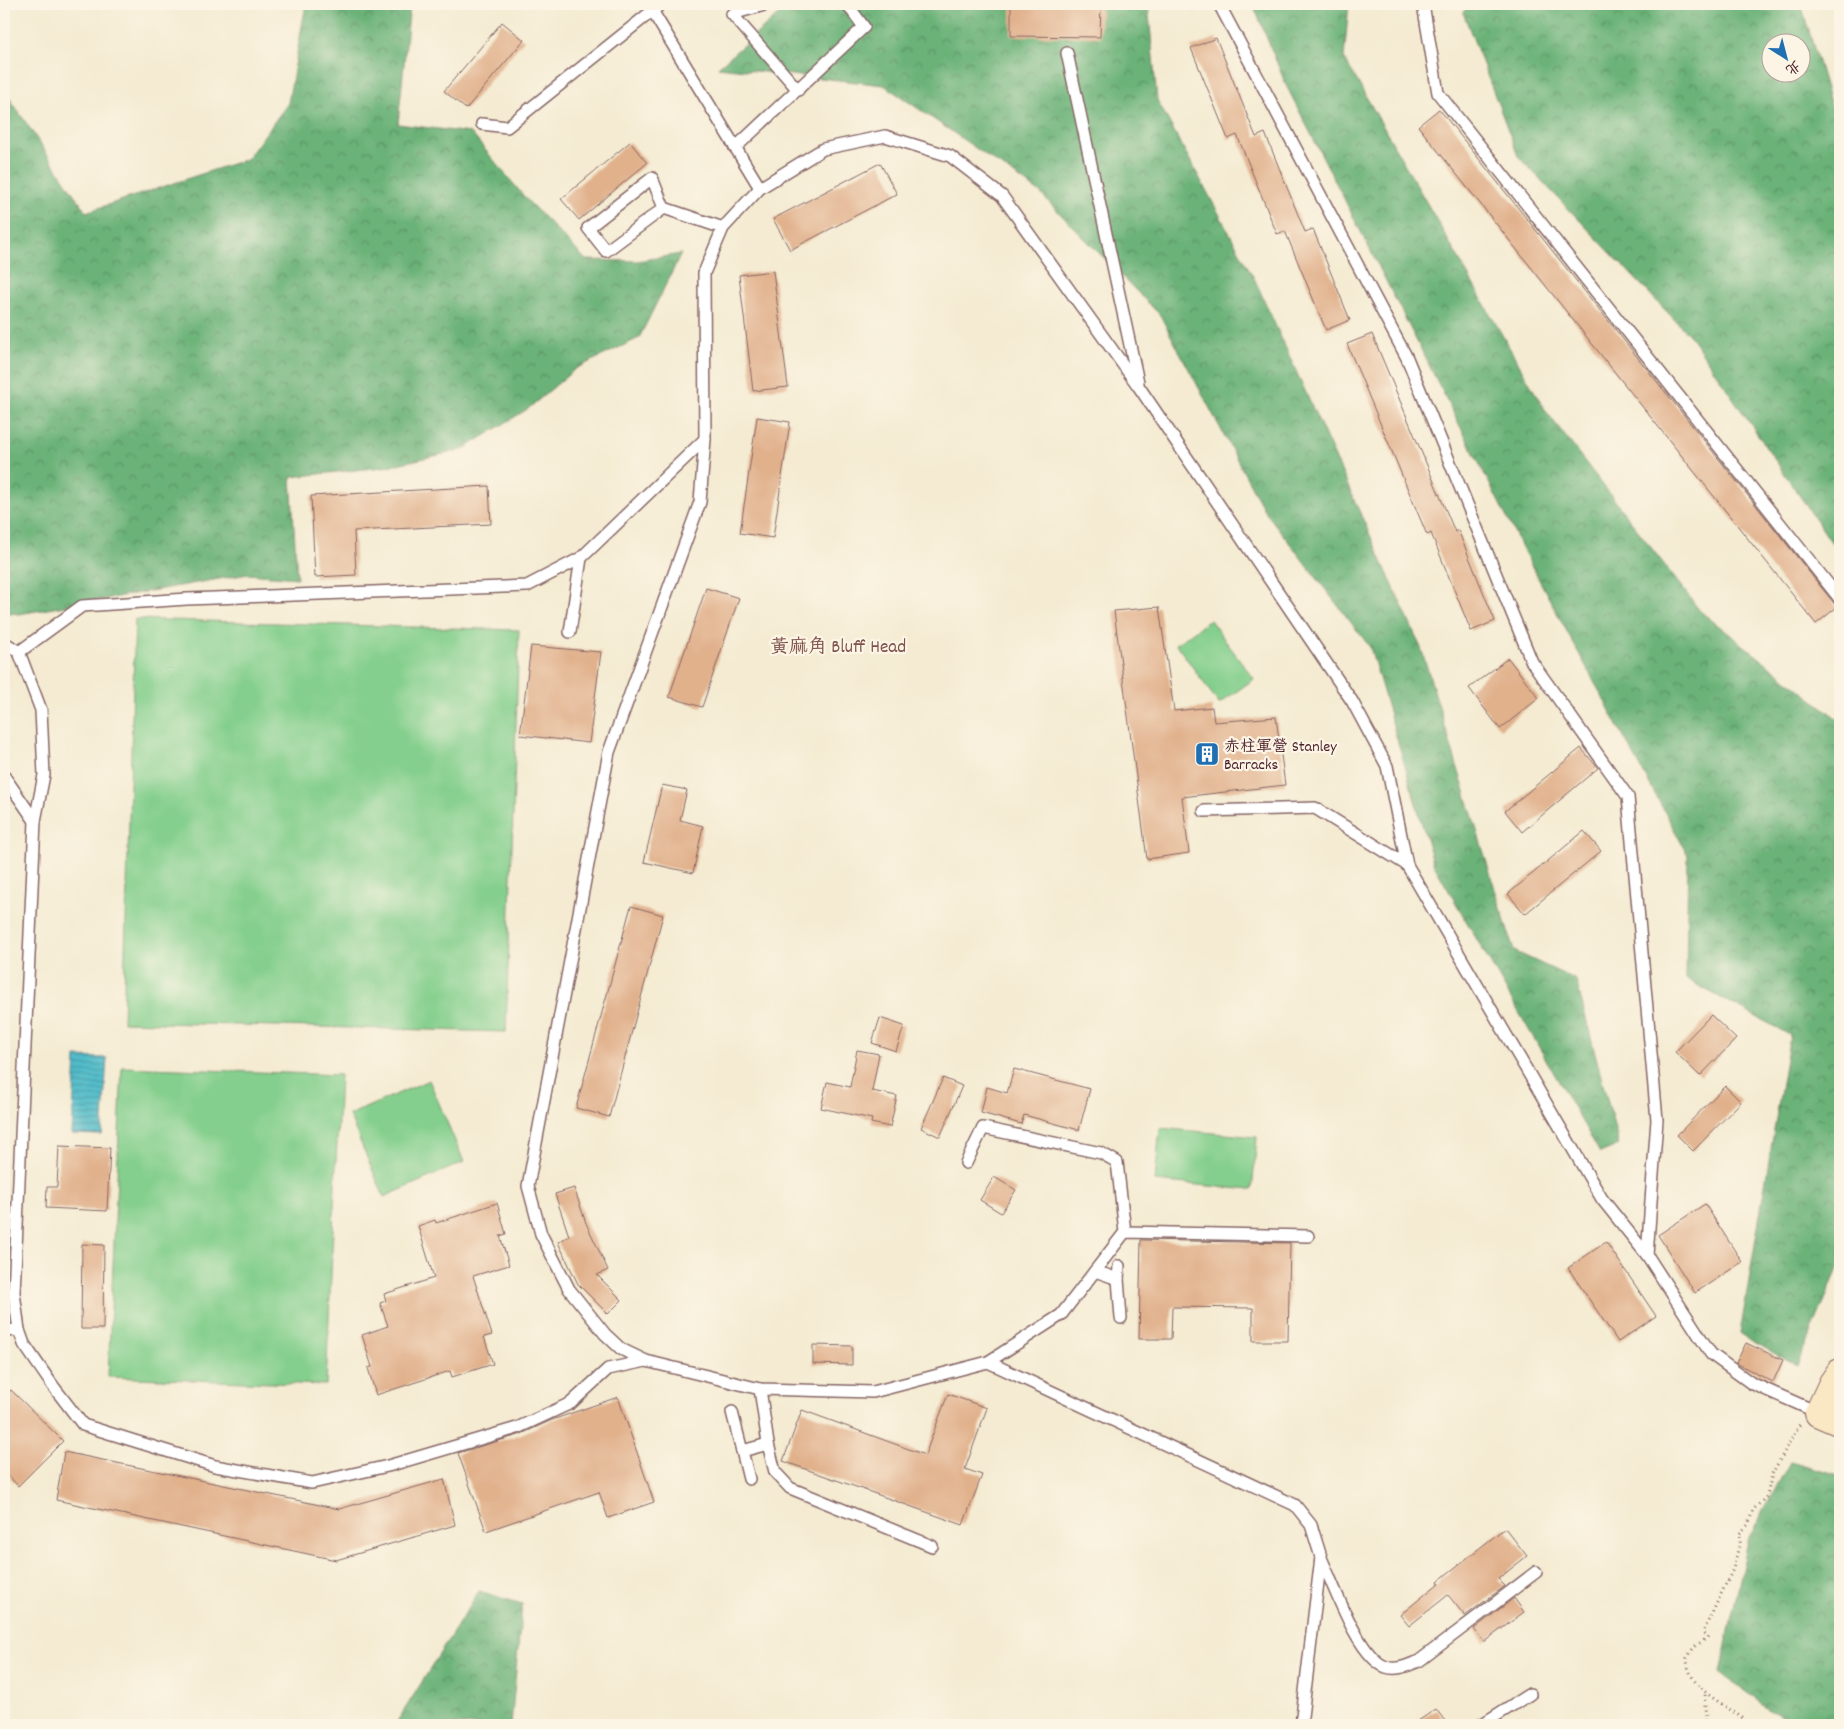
<svg xmlns="http://www.w3.org/2000/svg" width="1844" height="1729" font-family="Dekko,'LXGW WenKai TC',sans-serif">
<style>
.forest{fill:url(#forest-crowns);stroke:#5a6852;fill-rule:evenodd}
.garden{fill:#84cf8d;stroke:#67775c}
.water{fill:url(#water-rules);stroke:#4c6d7a}
.building{fill:#e1b18c}
.lines{fill:none;stroke-linecap:round;stroke-linejoin:round}
.lane-casing{stroke:#866665;stroke-width:14}
.secondary-casing{stroke:#866665;stroke-width:30}
.path{stroke:#866665;stroke-width:3;stroke-dasharray:1 4;stroke-linecap:butt}
.lane{stroke:#fff;stroke-width:11}
.secondary{stroke:#fae7c3;stroke-width:28}
.labels{text-anchor:middle;stroke-width:4.5;stroke-linejoin:round;paint-order:stroke}
.poi-label{font-size:16px;fill:#4a1f2b;stroke:#fcf5e5;text-anchor:start}
.quarter-label{font-size:19px;fill:#7f524d;stroke:#fcf5e5}
</style>
<defs>
<pattern id="forest-crowns" width="20" height="18" patternUnits="userSpaceOnUse" patternTransform="scale(1.25)"><rect width="20" height="18" fill="#6bb278"/><path d="M2 6a3 3 0 1 1 6 0M12 15a3 3 0 1 1 6 0" fill="none" stroke="#5a9063"/></pattern>
<pattern id="water-rules" width="6" height="5" patternUnits="userSpaceOnUse" patternTransform="scale(1.25)"><rect width="6" height="5" fill="#4ebbc9"/><path d="M0 2.5h6" fill="none" stroke="#4397a3"/></pattern>
</defs>
<rect width="100%" height="100%" fill="#fcf5e5"/>
<filter id="ink" filterUnits="userSpaceOnUse"><feTurbulence type="fractalNoise" baseFrequency=".02" numOctaves="2"/><feDisplacementMap in="SourceGraphic" scale="10" xChannelSelector="R" yChannelSelector="G"/><feConvolveMatrix kernelMatrix="1 2 1 2 8 2 1 2 1" color-interpolation-filters="sRGB"/></filter>
<filter id="wash" filterUnits="userSpaceOnUse"><feTurbulence type="fractalNoise" baseFrequency=".0096" numOctaves="4" result="noise"/><feDisplacementMap in="SourceGraphic" scale="20" xChannelSelector="R" yChannelSelector="G"/><feGaussianBlur stdDeviation="1.12" result="paint"/><feColorMatrix in="noise" values="0 0 0 0 0 0 0 0 0 0 0 0 0 0 0 0 0 1.4 0 .05"/><feComposite in="paint" operator="in"/></filter>
<g filter="url(#wash)">
<rect width="100%" height="100%" fill="#f4ebd2"/>
<g class="forest">
<polygon points="306,4 410,4 398,124 471,133 527,200 586,260 637,261 681,254 639,338 575,369 529,408 462,450 383,467 291,477 297,578 248,574 19,614 4,612 4,90 86,212 247,159 288,103"/>
<polygon points="791,4 1148,4 1157,100 1255,280 1421,648 1514,951 1576,980 1619,1145 1600,1153 1434,865 1370,647 1264,510 1160,315 1038,191 884,85 718,67"/>
<polygon points="1253,4 1349,4 1344,58 1545,410 1700,611 1840,721 1840,1264 1797,1366 1740,1334 1790,1035 1686,979 1688,855 1530,563 1286,85"/>
<path d="M1471 4H1801L1840 136V555L1692 338 1518 156 1463 12ZM1772 42H1802V72H1772Z"/>
<polygon points="1790,1462 1840,1476 1840,1725 1791,1725 1720,1673 1749,1537"/>
<polygon points="479,1591 522,1604 511,1725 395,1725"/>
</g>
<g class="garden">
<polygon points="135,619 519,630 506,1032 123,1022"/>
<polygon points="1210,620 1254,679 1219,704 1176,644"/>
<polygon points="122,1067 340,1075 326,1385 108,1377"/>
<polygon points="429,1080 464,1162 384,1197 349,1115"/>
<polygon points="1160,1128 1257,1137 1252,1190 1155,1181"/>
</g>
<polygon class="water" points="76,1057 107,1058 102,1135 72,1134"/>
<g id="blocks">
<g class="building">
<polygon points="1011,4 1101,4 1100,37 1011,36"/>
<polygon points="502,22 524,40 466,109 444,91"/>
<polygon points="1216,38 1256,137 1265,133 1305,232 1313,229 1350,320 1326,330 1285,231 1277,234 1237,135 1228,139 1191,48"/>
<polygon points="1439,109 1837,607 1816,624 1418,126"/>
<polygon points="630,142 647,163 579,220 561,199"/>
<polygon points="880,163 897,194 790,250 773,219"/>
<polygon points="773,271 788,387 753,391 739,275"/>
<polygon points="1372,334 1455,532 1458,530 1495,621 1471,631 1431,533 1427,535 1347,344"/>
<polygon points="757,417 790,422 773,538 740,533"/>
<polygon points="489,486 491,524 354,531 356,575 315,577 311,496"/>
<polygon points="706,588 739,598 702,707 669,697"/>
<polygon points="1159,607 1174,711 1212,707 1214,722 1276,717 1285,785 1182,797 1189,853 1147,859 1114,611"/>
<polygon points="531,646 601,652 589,743 520,735"/>
<polygon points="1508,658 1539,698 1500,729 1469,688"/>
<polygon points="1581,748 1598,768 1522,832 1505,811"/>
<polygon points="662,785 687,790 680,820 703,826 693,873 644,862"/>
<polygon points="1584,831 1601,851 1525,914 1508,894"/>
<polygon points="631,906 663,915 609,1117 576,1108"/>
<polygon points="1711,1015 1736,1039 1700,1076 1675,1052"/>
<polygon points="880,1018 904,1026 896,1051 872,1043"/>
<polygon points="857,1050 879,1054 872,1091 897,1096 890,1127 871,1123 872,1119 821,1108 827,1082 850,1087"/>
<polygon points="1014,1069 1090,1089 1079,1130 1024,1115 1021,1124 981,1113 987,1087 1007,1093"/>
<polygon points="943,1078 962,1086 940,1137 921,1128"/>
<polygon points="1725,1086 1741,1102 1693,1151 1677,1135"/>
<polygon points="59,1146 110,1148 107,1211 46,1208 47,1187 57,1187"/>
<polygon points="994,1177 1016,1190 1001,1213 980,1200"/>
<polygon points="574,1188 586,1223 608,1270 597,1275 622,1300 608,1314 578,1284 558,1242 569,1236 555,1194"/>
<polygon points="497,1203 506,1234 500,1236 509,1265 473,1276 492,1335 484,1337 493,1364 452,1377 450,1371 376,1395 368,1368 372,1367 362,1335 388,1326 380,1303 386,1301 384,1294 434,1278 418,1226 435,1220 436,1223"/>
<polygon points="1705,1204 1742,1262 1695,1293 1658,1235"/>
<polygon points="1141,1240 1290,1243 1288,1341 1253,1341 1253,1308 1172,1307 1171,1339 1139,1339"/>
<polygon points="1606,1242 1656,1316 1618,1342 1568,1268"/>
<polygon points="82,1244 104,1245 103,1329 81,1329"/>
<polygon points="1746,1343 1783,1360 1773,1382 1736,1363"/>
<polygon points="813,1345 852,1346 852,1365 813,1364"/>
<polygon points="11,1390 63,1441 18,1486 4,1471 4,1397"/>
<polygon points="948,1394 987,1408 965,1469 982,1475 963,1525 783,1461 802,1410 925,1455"/>
<polygon points="618,1397 654,1502 608,1518 599,1492 486,1531 458,1453 519,1435 552,1420"/>
<polygon points="64,1452 339,1509 444,1479 455,1525 336,1560 56,1500"/>
<polygon points="1505,1528 1527,1556 1498,1579 1505,1586 1465,1616 1448,1595 1409,1626 1400,1615 1439,1583 1438,1581"/>
<polygon points="1514,1598 1524,1612 1484,1642 1474,1629"/>
<polygon points="1436,1709 1448,1725 1412,1725"/>
</g>
</g>
</g>
<g filter="url(#ink)">
<use href="#blocks" fill-opacity="0" stroke="#866665" stroke-width="1"/>
<g class="lines">
<defs>
<g id="lane">
<polyline points="648,4 760,188"/>
<polyline points="768,4 732,14 798,90"/>
<polyline points="1219,4 1407,358 1532,662 1628,797 1657,1120 1647,1255"/>
<polyline points="1423,4 1438,93 1840,599"/>
<polyline points="1067,53 1138,382"/>
<polyline points="482,124 507,127 661,4"/>
<polyline points="735,148 864,27 847,4"/>
<polyline points="664,208 606,251 588,228 652,178 664,208 723,228"/>
<polyline points="570,632 581,558"/>
<polyline points="4,642 19,652 82,606 187,599 527,586 581,558 705,439"/>
<polyline points="19,652 41,710 44,775 35,821 14,1293 19,1330 24,1344 53,1386 83,1425 215,1466 312,1483 388,1466 517,1428 571,1403 608,1369 646,1361"/>
<polyline points="4,776 35,821"/>
<polyline points="1204,811 1315,808 1407,865"/>
<polyline points="966,1163 983,1128 1101,1153 1117,1162 1125,1232"/>
<polyline points="1095,1271 1118,1279 1121,1318"/>
<polyline points="1118,1279 1119,1266"/>
<polyline points="4,1331 19,1330"/>
<polyline points="988,1362 1061,1315 1125,1232 1308,1236"/>
<polyline points="760,1389 768,1444 775,1472 790,1488 932,1546"/>
<polyline points="732,1412 742,1451"/>
<polyline points="749,1479 742,1451 768,1444"/>
<path d="M1321 1558C1334 1585 1358 1657 1386 1667 1398 1671 1408 1665 1419 1661L1536 1572"/>
<polyline points="1301,1725 1321,1557 1311,1525 1295,1505 988,1362 873,1392 760,1389 646,1361 621,1349 605,1334 569,1289 541,1234 528,1186 609,752 700,502 705,439 704,273 723,228 760,188 823,149 885,136 950,156 1002,196 1139,387 1352,701 1387,766 1407,865 1602,1199 1647,1255 1711,1354 1751,1383 1819,1413"/>
<polyline points="1481,1725 1530,1694"/>
</g>
<polyline id="secondary" points="1840,1373 1833,1383 1819,1413 1840,1422"/>
</defs>
<use href="#lane" class="lane-casing"/>
<use href="#secondary" class="secondary-casing"/>
<g class="path">
<polyline points="1704,1725 1707,1719 1705,1693"/>
<path d="M1750 1725C1731 1705 1687 1692 1687 1658L1694 1647 1707 1638 1708 1636 1703 1632 1733 1569 1740 1542 1739 1534 1748 1525 1753 1510 1767 1496 1772 1474 1801 1422"/>
</g>
<use href="#lane" class="lane"/>
<use href="#secondary" class="secondary"/>
</g>
</g>
<defs>
<symbol id="building-square" viewBox="-11 -11 22 22"><rect x="-9" y="-9" width="18" height="18" rx="4" fill="#1f6fb2" stroke="#fcf5e5"/><path d="M-4-6H4V6H1V3H-1V6H-4ZM-2.5-4.3h1.7v1.8h-1.7ZM.8-4.3h1.7v1.8H.8ZM-2.5-1h1.7V.8h-1.7ZM.8-1h1.7V.8H.8Z" fill="#fff"/></symbol>
</defs>
<g fill-rule="evenodd">
<use href="#building-square" x="1193" y="740" width="28" height="28"/>
</g>
<g class="labels">
<g class="poi-label">
<text x="1224" y="751">赤柱軍營 Stanley<tspan x="1224" dy="18">Barracks</tspan></text>
</g>
<g class="quarter-label">
<text x="838" y="652">黃麻角 Bluff Head</text>
</g>
</g>
<rect width="1844" height="1729" fill="none" stroke="#fcf5e5" stroke-width="20"/>
<g transform="translate(1786 58) rotate(144)"><circle r="24" fill="#fcf5e5" stroke="#b59f9b"/>
<path d="M0-4L9 19L0 12L-9 19Z" fill="#1f6fb2"/>
<text y="-8" font-size="14" font-weight="bold" text-anchor="middle" fill="#4a1f2b">北</text>
</g>
</svg>
